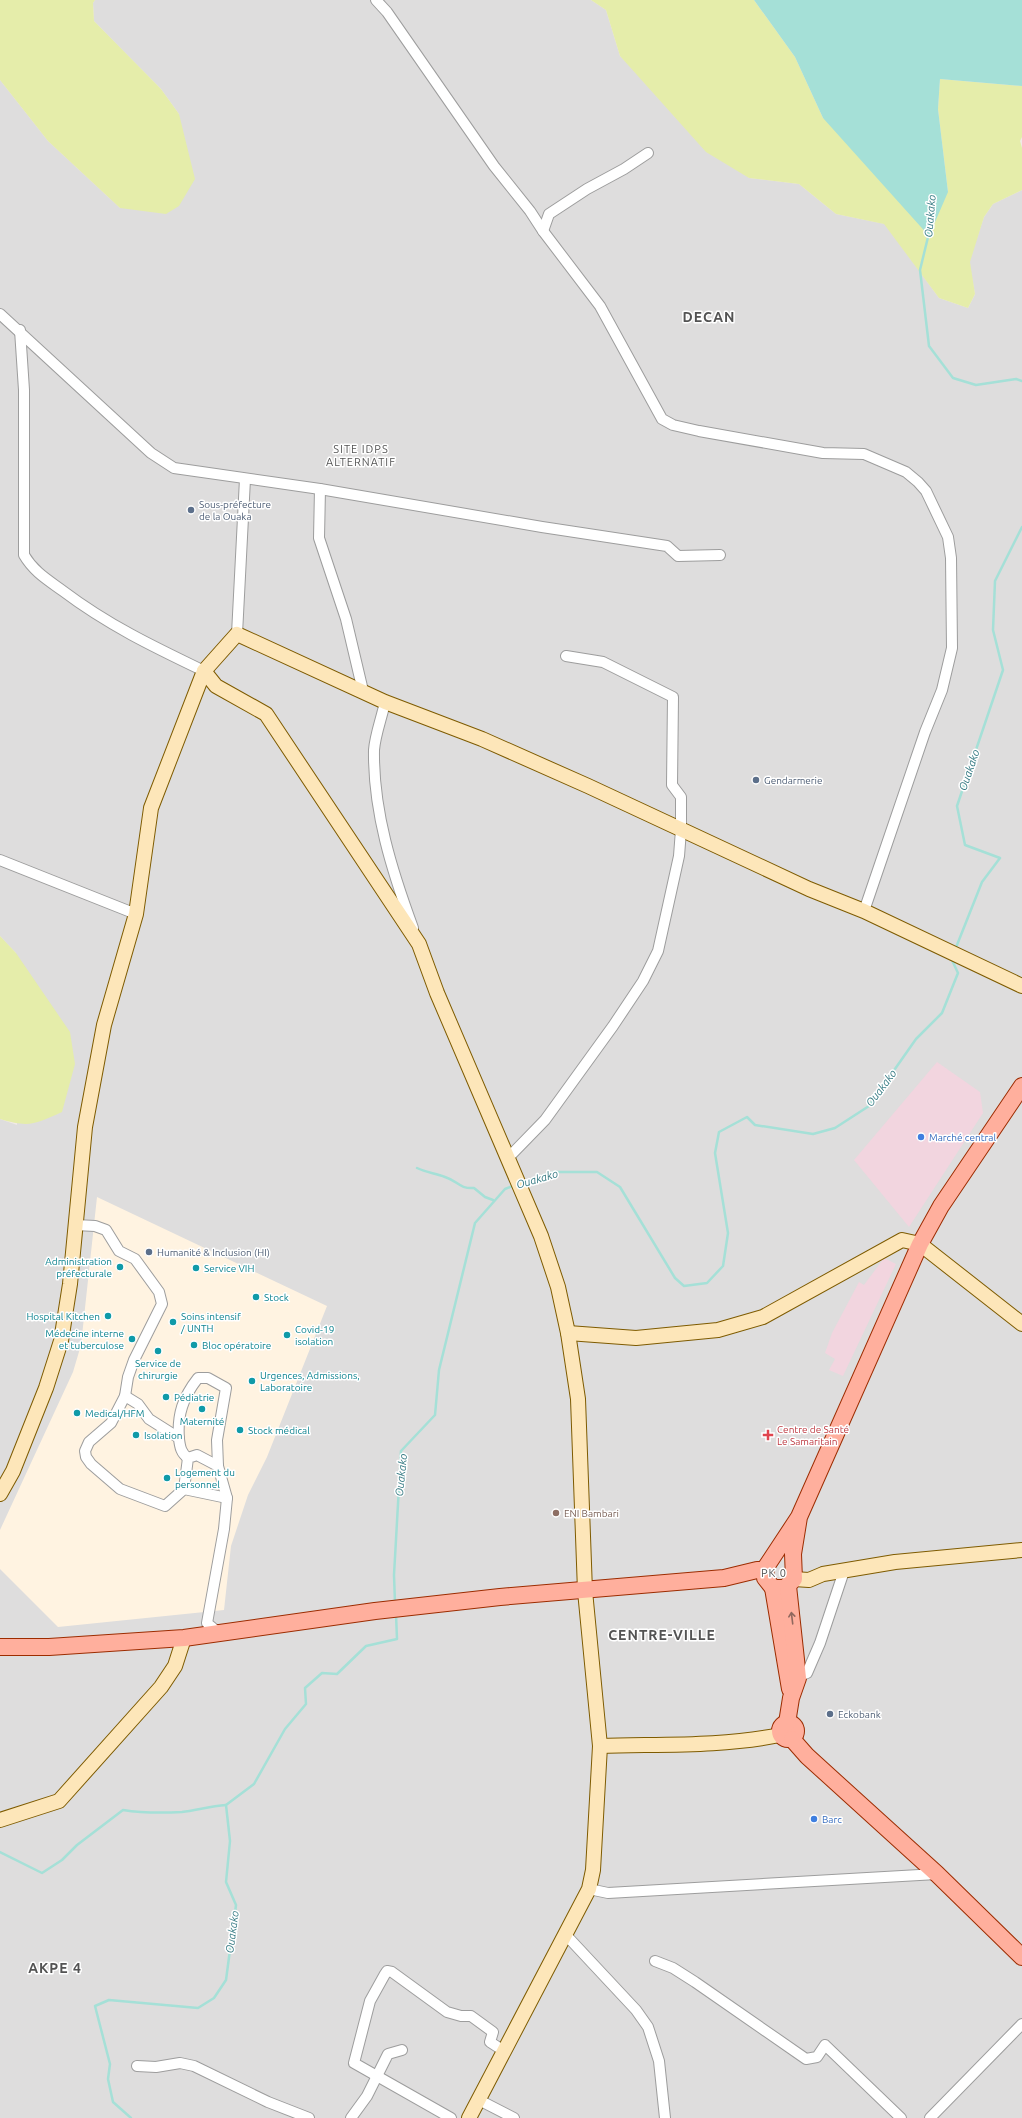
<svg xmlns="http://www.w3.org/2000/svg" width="1022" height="2118" font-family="Ubuntu,sans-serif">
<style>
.residential{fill:#dedddd}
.commercial{fill:#f2d5df}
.education{fill:#fff3e1}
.grass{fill:#e5edaa}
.water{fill:#a5e0d7}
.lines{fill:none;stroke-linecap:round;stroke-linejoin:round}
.stream{stroke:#a5e0d7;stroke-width:2.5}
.street-casing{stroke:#9d9d9d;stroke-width:12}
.secondary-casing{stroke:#7e5b00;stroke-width:16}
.primary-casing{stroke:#9c2c00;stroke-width:18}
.street{stroke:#fff;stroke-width:10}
.secondary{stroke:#fde6b9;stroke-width:14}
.primary{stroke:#ffaf9d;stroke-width:16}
.oneway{stroke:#90685e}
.service-dot{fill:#5c6f8a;stroke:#fff;stroke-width:1.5}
.shop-dot{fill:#3f7fe0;stroke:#fff;stroke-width:1.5}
.culture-dot{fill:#0f9aa8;stroke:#fff;stroke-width:1.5}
.health-dot{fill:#e0444e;stroke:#fff;stroke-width:1.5}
.education-dot{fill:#8d6e63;stroke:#fff;stroke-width:1.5}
.labels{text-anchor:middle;stroke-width:3;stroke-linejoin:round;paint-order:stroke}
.service-label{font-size:10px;fill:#4e5e75;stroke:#fff;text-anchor:start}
.shop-label{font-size:10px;fill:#366cbe;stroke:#fff;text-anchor:start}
.culture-label{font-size:10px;fill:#0d838f;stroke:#fff;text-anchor:start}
.health-label{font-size:10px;fill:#be3a42;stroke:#fff;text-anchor:start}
.education-label{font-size:10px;fill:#785e54;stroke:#fff;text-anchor:start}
.water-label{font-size:11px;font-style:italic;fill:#377b84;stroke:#fff}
.neighbourhood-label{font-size:11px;letter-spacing:1px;fill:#535353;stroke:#fff}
.district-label{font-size:14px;font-weight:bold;letter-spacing:1px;fill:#535353;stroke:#fff}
</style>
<rect width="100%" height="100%" fill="#f1e9e6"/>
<polygon class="residential" points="95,0 591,0 606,10 620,56 749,178 799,184 836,214 885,224 939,298 968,308 975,294 969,262 984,217 993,204 1022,190 1022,2118 0,2118 0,1119 17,1125 16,953 0,936 0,80 48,141 120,208 179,114 161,89 94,21 93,3"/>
<g class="commercial">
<polygon points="937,1062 980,1092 983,1113 909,1227 854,1160"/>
<polygon points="884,1258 896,1264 843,1376 829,1370 835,1359 825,1353 832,1333 859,1282 864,1285"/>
</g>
<polygon class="education" points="97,1197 327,1306 267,1457 248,1495 231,1546 224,1610 58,1627 0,1569 0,1530 73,1372 81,1345"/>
<g class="grass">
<polygon points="0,0 95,0 93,3 94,21 161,89 179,114 195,179 179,206 166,214 120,208 48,141 0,80"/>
<polygon points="591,0 754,0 795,57 823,118 948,192 938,109 940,79 1022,86 1022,137 1020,141 1022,148 1022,190 993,204 984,217 970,262 975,294 968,308 939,298 884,224 836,214 799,184 749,178 706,152 620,56 606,10"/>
<path d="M0 936 16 953 70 1032 75 1064 62 1112C35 1124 30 1128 0 1119Z"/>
</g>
<polygon class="water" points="754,0 1022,0 1022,86 940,79 938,109 948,192 929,236 823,118 795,57"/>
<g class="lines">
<g class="stream">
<polyline points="929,233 920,270 929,346 953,378 976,385 1016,379 1022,381"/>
<polyline points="955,950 982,882 1000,858 965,845 957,806 1003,670 993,630 995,581 1022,527"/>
<path d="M417 1168C427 1173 436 1173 445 1177 458 1181 459 1189 474 1188L485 1197 493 1200"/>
<polyline points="524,1182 554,1172 597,1172 620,1187 675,1278 684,1286 707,1283 723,1266 728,1233 715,1153 719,1132 747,1117 755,1125 813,1134 835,1128 869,1106 916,1039 942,1013 958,973 951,958"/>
<polyline points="395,1603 394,1575 401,1451 435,1415 439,1370 475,1223 505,1189 515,1185"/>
<path d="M0 1852 42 1873 62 1860 77 1845 123 1810C142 1813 163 1813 182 1812 197 1810 211 1806 226 1805"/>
<polyline points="131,2118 113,2102 108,2079 110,2064 95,2006 109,2000 198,2008 214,1998 226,1980 236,1905 226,1882 230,1841 226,1805 254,1784 285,1729 306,1704 305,1688 322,1673 337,1674 366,1646 397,1639 396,1614"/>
</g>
<defs>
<g id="street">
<polyline points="376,0 387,12 494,166 530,211 543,231 600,306 662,419 673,425 699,431 823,453 864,454 906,472 918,482 926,491 948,537 951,558 952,648 942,690 925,732 864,911"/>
<polyline points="543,231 549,214 587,189 624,169 648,153"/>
<polyline points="0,314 151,453 174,468 320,489 542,527 667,546 678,556 720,555"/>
<path d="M20 330 24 390V555C34 572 48 580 63 591 108 625 154 647 204 671"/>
<polyline points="320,489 319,538 346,619 363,691"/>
<polyline points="237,634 245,479"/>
<path d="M385 702C382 717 375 735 374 750 373 811 392 871 413 928"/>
<polyline points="0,860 136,914"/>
<polyline points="508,1158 545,1120 613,1026 643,981 658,951 679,856 681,830 681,797 672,785 673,697 603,662 566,656"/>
<polyline points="76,1225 95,1226 106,1230 119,1251 135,1259 159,1292 162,1304 134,1360 128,1377 125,1396"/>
<polyline points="179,1438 149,1419 138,1404 125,1396 111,1423 89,1442 85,1451 86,1457 91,1464 120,1489 165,1506 184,1489 227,1498"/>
<path d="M188 1458C181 1453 180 1447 179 1439 177 1415 183 1397 198 1378H208L226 1388 217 1440 218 1466 227 1498 224 1529 207 1623 219 1633"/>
<polyline points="184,1489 188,1458 197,1455 218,1466"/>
<polyline points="794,1678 807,1673 820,1643 844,1571"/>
<polyline points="589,1889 608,1893 937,1874"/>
<polyline points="565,1934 636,2010 648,2027 659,2061 665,2118"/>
<polyline points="655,1961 673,1968 695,1982 806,2059 817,2057 825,2045 901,2118"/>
<polyline points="137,2066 156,2067 180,2063 194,2066 268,2102 309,2118"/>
<polyline points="479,2100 514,2118"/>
<polyline points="351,2118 367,2096 388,2054 402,2050"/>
<polyline points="451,2118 354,2063 370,2001 385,1974 387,1971 392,1972 447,2012 461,2016 471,2016 493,2032 490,2042 504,2051"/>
<polyline points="930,2118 1022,2024"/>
</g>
<g id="secondary">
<polyline points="204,671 216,686 266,714 419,944 437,993 541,1236 558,1287 568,1333 578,1399 585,1591 600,1746 593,1870 589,1889 469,2118"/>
<polyline points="568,1333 636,1338 718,1330 763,1317 902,1240 920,1244 1022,1324"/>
<polyline points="0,1494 13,1471 46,1388 61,1341 70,1284 85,1127 104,1025 136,914 151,808 204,671 237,634 385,702 482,739 588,786 809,889 864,911 1022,986"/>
<polyline points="794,1579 809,1580 823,1574 895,1562 1022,1550"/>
<path d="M600 1746C659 1744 721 1747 780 1735"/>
<polyline points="0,1820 59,1801 161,1687 175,1666 184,1638"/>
</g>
<g id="primary">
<polyline points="799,1517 793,1554 794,1579 785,1588 773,1588 765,1578 766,1567 799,1517 920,1244 941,1206 1022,1086"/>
<polyline points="773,1588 790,1689"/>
<polyline points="0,1647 49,1647 184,1638 375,1611 500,1597 724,1578 757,1570 765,1570"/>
<circle cx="788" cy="1731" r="8"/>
<polyline points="787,1723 791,1698 798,1678 788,1586"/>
<polyline points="792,1739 807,1756 937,1874 1022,1957"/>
</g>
</defs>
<use href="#street" class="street-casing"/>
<use href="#secondary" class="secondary-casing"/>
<use href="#primary" class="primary-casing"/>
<use href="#street" class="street"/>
<use href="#secondary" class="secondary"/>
<use href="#primary" class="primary"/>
</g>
<defs><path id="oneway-shaft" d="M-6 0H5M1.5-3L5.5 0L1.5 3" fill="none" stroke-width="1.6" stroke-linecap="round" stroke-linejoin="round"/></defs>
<use class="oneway" href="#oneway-shaft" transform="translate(792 1618) rotate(-97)"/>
<g class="service-dot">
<circle cx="191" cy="510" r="4"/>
<circle cx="756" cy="780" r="4"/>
<circle cx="149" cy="1252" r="4"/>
<circle cx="830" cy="1714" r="4"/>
</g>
<g class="shop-dot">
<circle cx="921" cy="1137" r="4"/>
<circle cx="814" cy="1819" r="4"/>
</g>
<g class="culture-dot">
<circle cx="120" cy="1267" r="4"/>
<circle cx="196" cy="1268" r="4"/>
<circle cx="256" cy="1297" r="4"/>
<circle cx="108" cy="1316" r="4"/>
<circle cx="173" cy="1322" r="4"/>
<circle cx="287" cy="1335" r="4"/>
<circle cx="132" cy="1339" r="4"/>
<circle cx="194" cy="1345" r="4"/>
<circle cx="158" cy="1351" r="4"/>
<circle cx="252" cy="1381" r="4"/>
<circle cx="166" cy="1397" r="4"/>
<circle cx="202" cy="1409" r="4"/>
<circle cx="77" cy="1413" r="4"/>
<circle cx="240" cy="1430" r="4"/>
<circle cx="136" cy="1435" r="4"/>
<circle cx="167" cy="1478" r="4"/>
</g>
<path class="health-dot" d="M766 1429h4v4h4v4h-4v4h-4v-4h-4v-4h4z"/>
<circle class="education-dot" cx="556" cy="1513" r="4"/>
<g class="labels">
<g class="service-label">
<text x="199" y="508">Sous-préfecture<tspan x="199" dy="12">de la Ouaka</tspan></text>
<text x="764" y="784">Gendarmerie</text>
<text x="157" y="1256">Humanité &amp; Inclusion (HI)</text>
<text x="838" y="1718">Eckobank</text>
</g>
<g class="shop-label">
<text x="929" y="1141">Marché central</text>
<text x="822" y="1823">Barc</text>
</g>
<g class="culture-label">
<text x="112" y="1265" text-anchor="end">Administration<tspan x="112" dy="12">préfecturale</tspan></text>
<text x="204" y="1272">Service VIH</text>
<text x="264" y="1301">Stock</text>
<text x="100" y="1320" text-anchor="end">Hospital Kitchen</text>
<text x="181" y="1320">Soins intensif<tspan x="181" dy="12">/ UNTH</tspan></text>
<text x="295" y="1333">Covid-19<tspan x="295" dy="12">isolation</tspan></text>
<text x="124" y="1337" text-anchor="end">Médecine interne<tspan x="124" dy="12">et tuberculose</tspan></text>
<text x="202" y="1349">Bloc opératoire</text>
<text x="158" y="1367" text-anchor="middle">Service de<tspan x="158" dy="12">chirurgie</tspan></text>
<text x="260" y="1379">Urgences, Admissions,<tspan x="260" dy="12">Laboratoire</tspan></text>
<text x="174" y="1401">Pédiatrie</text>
<text x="85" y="1417">Medical/HFM</text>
<text x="202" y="1425" text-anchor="middle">Maternité</text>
<text x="248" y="1434">Stock médical</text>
<text x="144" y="1439">Isolation</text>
<text x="175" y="1476">Logement du<tspan x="175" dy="12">personnel</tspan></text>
</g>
<g class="health-label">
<text x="777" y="1433">Centre de Santé<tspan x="777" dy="12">Le Samaritain</tspan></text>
</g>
<g class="education-label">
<text x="564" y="1517">ENI Bambari</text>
</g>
<g class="water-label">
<text transform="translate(930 216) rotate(-85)" y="4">Ouakako</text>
<text transform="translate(969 770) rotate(-71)" y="4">Ouakako</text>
<text transform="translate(881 1088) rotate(-53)" y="4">Ouakako</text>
<text transform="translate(537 1179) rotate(-16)" y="4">Ouakako</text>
<text transform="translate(401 1475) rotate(-84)" y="4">Ouakako</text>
<text transform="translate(232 1932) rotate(-82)" y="4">Ouakako</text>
</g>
<g class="neighbourhood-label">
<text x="361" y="453">SITE IDPS<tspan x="361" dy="13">ALTERNATIF</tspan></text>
<text x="774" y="1577">PK 0</text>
</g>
<g class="district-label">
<text x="709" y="322">DECAN</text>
<text x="662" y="1640">CENTRE-VILLE</text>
<text x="55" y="1973">AKPE 4</text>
</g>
</g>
</svg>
